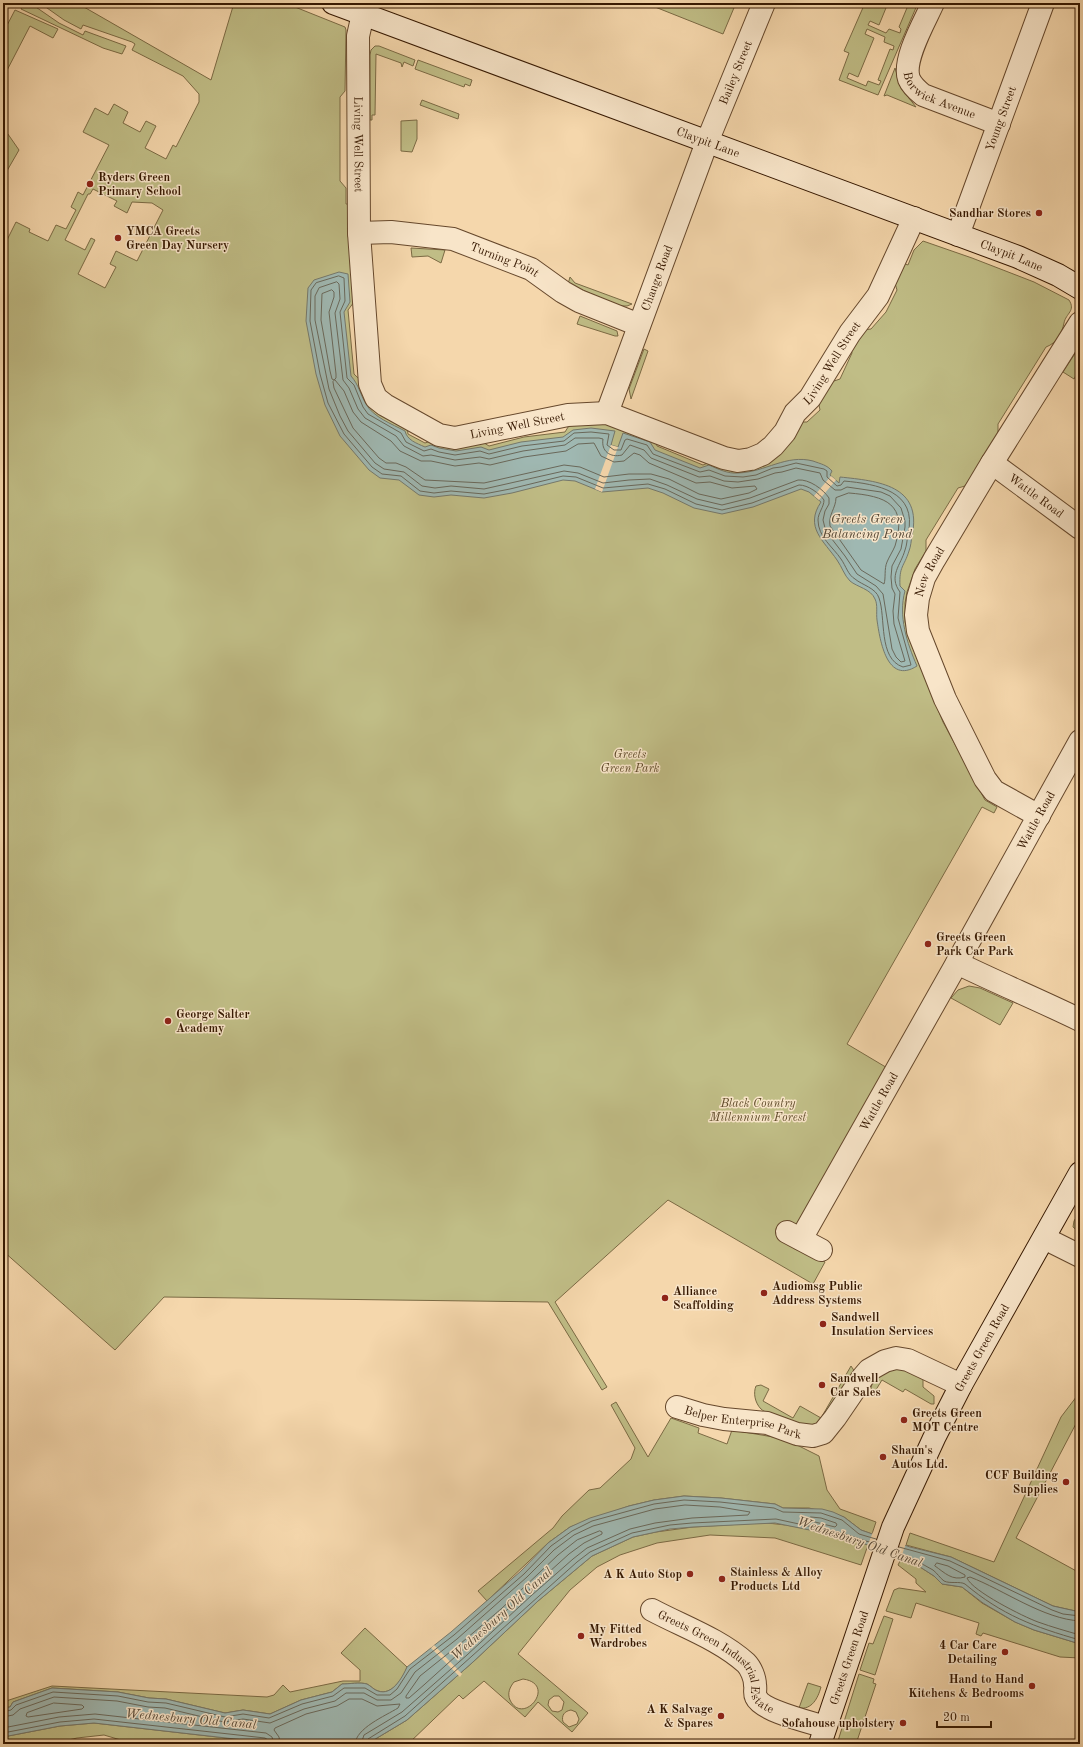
<svg xmlns="http://www.w3.org/2000/svg" width="1083" height="1747" font-family="'Old Standard TT',serif">
<style>
.green{fill:#c0bd86;stroke:#7b6a44;fill-rule:evenodd}
.water{fill:#9fb8b2;stroke:#75786b}
.pier{fill:#f5d7ac}
.lines{fill:none;stroke-linecap:round;stroke-linejoin:round}
.shore{stroke:#6a685a;stroke-width:1}
.street-casing{stroke:#66482c;stroke-width:24}
.secondary-casing{stroke:#361801;stroke-width:24}
.street{stroke:#f8e5c9;stroke-width:22}
.secondary{stroke:#f8e5c9;stroke-width:22}
.poi-dot{fill:#8f2418;stroke:#f8e5c9;stroke-width:1.5}
.labels{text-anchor:middle;stroke-width:3;stroke-linejoin:round;paint-order:stroke}
.street-label{font-size:12px;fill:#361801;stroke:#f8e5c9}
.poi-label{font-size:12px;font-weight:bold;fill:#361801;stroke:#f8e5c9;text-anchor:start}
.park-label{font-size:12px;font-style:italic;fill:#5f4a29;stroke:#f8e5c9}
.water-label{font-size:13px;font-style:italic;fill:#564836;stroke:#f8e5c9}
</style>
<rect width="100%" height="100%" fill="#f5d7ac"/>
<filter id="stains"><feTurbulence type="fractalNoise" baseFrequency=".005" numOctaves="4"/><feColorMatrix values="0 0 0 0 .2 0 0 0 0 .09 0 0 0 0 .02 0 0 0 .5 -.17"/></filter>
<radialGradient id="worn" r=".72"><stop offset=".6" stop-color="#630" stop-opacity="0"/><stop offset="1" stop-color="#630" stop-opacity=".3"/></radialGradient>
<g class="green">
<polygon points="24,3 30,3 59,23 83,35 85,31 126,46 122,54 103,48 21,9"/>
<path d="M40 3H77L211 80 234 3H285L345 27 346 30 345 91 340 97V181L346 188V204H350L354 302 348 310 354 374 407 426 408 434 425 443 433 440 481 441 489 446 524 437 565 432 570 424 596 423 605 424 625 429 655 439 657 446 703 465 710 462 721 466 799 422H807L820 410 818 400 831 382 840 379 852 353 850 346 863 330 871 329 886 312 897 290 894 280 903 263 908 265 914 250 923 241 972 258 1034 282 1069 300C1076 311 1066 313 1064 323 1062 333 1057 343 1046 347L998 424V435L965 486 958 488 926 540V551L915 569 907 592 905 603V622L911 643 943 722 985 800 997 807 994 813 982 807 847 1044 889 1069 799 1222 779 1236 825 1262 813 1284 668 1200 555 1302 607 1387 602 1390 548 1302 164 1297 115 1350 3 1251V241L6 242 16 222 30 229 29 232 48 241 56 225 66 229 76 210 71 207 78 192 83 195 109 145 83 132 95 108 108 115 114 104 128 112 123 123 140 132 146 121 156 126 145 148 166 159 173 145 176 147 199 102V94L183 76 132 50 135 44 132 42 83 25 81 29 64 20ZM93 189 117 201 114 206 127 213 132 202 152 203 163 210 137 261 116 251 110 264 116 267 105 288 78 274 95 240 91 238 85 250 65 240 88 194H90Z"/>
<polygon points="645,3 736,3 723,34"/>
<path d="M865 3H888L879 25 870 21 868 25 886 33 889 29 900 33 901 29 899 27 909 3H918L878 95 839 80 849 53 844 51ZM867 29 885 37 884 42 894 46 893 50 890 49 878 80 881 81 879 85 868 81 866 86 847 78 849 73 858 77 874 38 865 34Z"/>
<polygon points="15,10 58,29 53,38 30,26 3,78 3,33"/>
<polygon points="375,46 379,46 415,60 413,66 404,62 402,67 401,63 376,54 375,115 372,115 372,120 370,120 370,55 371,50"/>
<polygon points="418,60 472,80 470,86 465,84 464,87 415,69"/>
<polygon points="895,68 901,88 916,107 887,95 884,96"/>
<polygon points="422,100 459,114 458,119 420,105"/>
<polygon points="417,120 417,139 412,152 401,151 401,121"/>
<polygon points="3,127 19,150 4,176 3,176"/>
<polygon points="411,248 445,250 441,263 428,256 412,257"/>
<polygon points="570,277 575,283 632,304 627,306 620,306 568,284"/>
<polygon points="580,316 617,331 618,336 615,336 577,324"/>
<polygon points="1080,346 1080,368 1074,379 1063,372"/>
<polygon points="644,349 648,351 631,399 629,389"/>
<polygon points="969,986 980,988 1013,1003 1000,1025 951,998 958,990"/>
<polygon points="1080,1211 1080,1233 1073,1227 1074,1221"/>
<path d="M851 1366 855 1372C845 1387 831 1416 816 1425 809 1429 767 1415 761 1409 755 1403 753 1393 756 1386L761 1385 769 1389 763 1401 793 1418 800 1406 821 1418Z"/>
<polygon points="902,1368 923,1376 923,1387 934,1396 934,1404 931,1404 905,1389 903,1392 882,1380 874,1393 871,1388 873,1380 886,1371"/>
<polygon points="1080,1392 1080,1416 1016,1538 1080,1573 1080,1612 1053,1606 951,1557 906,1545 910,1533 994,1562 1061,1417"/>
<polygon points="616,1402 648,1457 671,1418 699,1428 698,1433 727,1444 732,1430 785,1439 819,1456 827,1490 840,1509 876,1522 872,1534 861,1530 844,1517 809,1508 783,1508 775,1504 721,1498 684,1496 654,1500 629,1506 570,1527 548,1543 487,1601 478,1591 553,1528 562,1516 589,1490 600,1488 631,1459 635,1448 611,1405"/>
<path d="M759 1523C793 1523 835 1535 868 1545L861 1565 775 1538 710 1535 657 1543 620 1555 597 1567 570 1590 518 1654 588 1713 572 1732 538 1702 525 1717 484 1681 463 1699 459 1695 408 1744H367L407 1720 473 1662 538 1601 592 1556 633 1537 656 1532 693 1527ZM523 1679C558 1684 523 1727 510 1700 507 1693 510 1687 514 1682ZM554 1696H559L564 1702 562 1710 558 1712 552 1711 548 1705 549 1700ZM571 1710 576 1712 579 1719 577 1724 569 1727 563 1722C561 1715 565 1711 571 1710Z"/>
<polygon points="901,1559 920,1567 934,1576 942,1584 962,1587 982,1603 1015,1622 1034,1630 1080,1644 1080,1658 1060,1657 983,1633 981,1636 976,1634 979,1623 916,1603 911,1618 886,1611 894,1590 899,1588 926,1592 916,1583 916,1579 898,1565"/>
<polygon points="884,1616 893,1619 875,1675 860,1670 869,1643 873,1644"/>
<path d="M365 1628 407 1667C403 1678 392 1696 378 1691 374 1690 371 1686 367 1684 360 1682 349 1684 342 1684L332 1692 301 1700 270 1714 243 1710 225 1713 166 1699 149 1698 118 1692 52 1688 13 1702 10 1707 3 1708V1702L52 1686 267 1697 274 1695 283 1685 290 1692 343 1681H360V1670L341 1653Z"/>
<polygon points="859,1674 874,1679 873,1683 876,1684 856,1744 837,1744"/>
<path d="M808 1683 821 1687C818 1698 812 1710 799 1708Z"/>
<polygon points="94,1723 279,1744 167,1744 157,1742 155,1744 134,1744 104,1735 77,1738 52,1744 3,1744 3,1737 60,1726"/>
</g>
<g class="water">
<path d="M339 272 348 274 350 302 344 312 351 376C359 385 360 394 366 404 373 417 392 424 405 431 407 440 416 443 425 447L431 445 439 448 456 451 481 447 489 450 521 442 563 437 573 430 591 428 615 431 611 445 618 447 623 433 650 442 655 450 700 468 709 465C718 469 728 474 738 473 766 472 786 454 813 461 821 464 827 465 832 471L830 475 839 483 840 477C878 481 923 485 912 536 911 541 911 546 909 551 904 567 899 566 900 586L905 591C898 616 907 643 917 666 887 685 880 641 877 620 876 613 878 605 875 599 871 589 857 587 850 581 844 575 842 567 837 560 824 541 804 527 821 502L809 492 801 489 753 507 722 514 694 508 663 493 648 488 602 492 575 481 563 480 512 493 484 498 451 495 434 497 419 495 399 480 380 478 369 470 340 436 325 405 316 374 306 321 308 288 314 280Z"/>
<path d="M684 1496 721 1498 775 1504 783 1508 822 1509 833 1512 844 1517 861 1530 910 1547 951 1557 1053 1606 1080 1612V1644L1034 1630 1015 1622 983 1603 962 1587 942 1584 934 1576 920 1567 868 1545 844 1537 775 1523 693 1527 670 1529 633 1537 592 1556 538 1601 473 1662 407 1720 367 1744H279L94 1723 60 1726 3 1737V1708L10 1707 13 1702 52 1688 118 1692 149 1698 166 1699 225 1713 243 1710 270 1714 301 1700 332 1692 342 1684C349 1684 360 1682 367 1684 371 1686 374 1690 378 1691 392 1696 402 1678 407 1667L451 1632 521 1571 548 1543 570 1527 590 1518 629 1506 654 1500Z"/>
</g>
<g class="pier">
<polygon points="611,445 618,447 602,492 595,489"/>
<polygon points="831,476 836,480 819,500 814,496"/>
<polygon points="873,1532 906,1543 900,1561 867,1547"/>
<polygon points="434,1645 462,1674 460,1677 431,1648"/>
</g>
<g class="lines">
<g class="shore">
<path d="M339 276 344 278 345 301 340 312 347 378 354 385 363 407 368 414 401 433 406 442 424 451 431 449 439 452 455 455 480 451 489 454 522 446 564 441 574 433 591 432 609 434 607 445 614 450H621L625 440 627 439 647 445 653 454 700 472 709 470 725 476 743 477 756 475 773 468 781 467 796 463 824 469 827 471V477L837 486 841 485 844 481C877 484 918 491 908 534 907 539 907 545 905 550 901 565 888 576 900 592L898 618 911 665 903 667C878 659 886 617 879 598 876 588 862 585 855 579 848 575 846 566 841 559 833 547 818 537 818 520 818 513 824 507 824 500 819 493 808 485 799 485L752 503 722 510 696 504 665 489 648 484 603 488 576 477 563 476 510 489 484 494 451 491 434 493 420 491 401 476 382 474 372 467 344 434 328 403 320 374 310 321 311 290 316 283Z"/>
<path d="M337 282 339 284 340 299 335 313 343 380 349 388 358 409 365 418 396 436 404 446 423 456 431 455 455 460 480 457 489 459 523 451 565 445 575 438H599L603 439C601 451 610 458 622 455L630 445 644 450 651 458 699 477 710 476 724 481 738 482 758 479 775 473 782 472 796 468 820 473 823 480 835 490H841L847 487 881 492 890 496 901 508 905 521V527L901 549 892 566 891 577 892 588 895 594 893 611 894 624 905 661 901 662 896 657 892 649 883 594 876 586 857 574 845 556 828 534 825 528 823 520 825 511 829 504V498C823 489 809 479 798 480L750 498 722 505 697 499 667 485 650 479 629 480 603 483 578 473 564 471 484 489 451 486 435 488 422 486 404 472 384 469 375 463 348 431 340 416 329 389 315 320V296L319 288Z"/>
<polygon points="332,290 334,292 334,297 329,312 336,374 336,378 334,380 332,379 330,371 321,320 322,294"/>
<polygon points="335,380 344,391 353,412 361,422 391,441 400,451 421,461 431,461 455,466 479,463 490,465 524,457 566,451 578,444 594,443 601,456 614,462 624,461 634,453 640,455 649,463 696,483 710,482 732,488 755,486 757,489 749,493 721,499 699,494 669,479 651,474 629,474 604,477 580,467 564,465 484,483 425,480 406,467 396,463 386,463 379,458 353,428 334,388 333,382"/>
<path d="M849 493C886 496 908 504 895 546 893 551 889 557 887 562 884 569 886 578 884 584L861 570 830 526C828 515 836 508 836 498Z"/>
<polygon points="811,1517 821,1518 836,1523 837,1525 835,1527 811,1521 809,1519"/>
<polygon points="600,1531 602,1532 602,1534 584,1543 569,1554 425,1684 409,1698 406,1698 406,1696 420,1676 460,1644 501,1609 558,1555 577,1540"/>
<polyline points="899,1547 950,1561 1052,1610 1063,1614 1080,1616"/>
<path d="M897 1553C910 1558 921 1563 933 1570 937 1573 940 1578 944 1581 950 1584 960 1581 965 1584 1002 1615 1034 1627 1080 1640"/>
<path d="M937 1563 948 1566 965 1575V1577C952 1581 945 1573 935 1566Z"/>
<path d="M1080 1621C1043 1619 1004 1590 970 1577L967 1578C972 1591 1024 1617 1038 1622 1052 1627 1066 1631 1080 1635"/>
<polygon points="54,1703 82,1705 84,1707 82,1709 28,1717 26,1716 27,1713"/>
<polyline points="3,1712 11,1710 16,1705 53,1692 118,1696 148,1702 166,1703 225,1717 243,1714 269,1718 302,1704 333,1696 344,1688 365,1688 377,1695 390,1695 397,1689 410,1669 454,1635 524,1574 551,1546 572,1531 592,1521 654,1504 684,1500 720,1502 774,1508 783,1512 821,1513 842,1520 859,1534 876,1539"/>
<polyline points="3,1717 13,1715 20,1709 54,1697 117,1701 148,1707 165,1708 224,1722 243,1719 270,1723 304,1709 335,1701 346,1693 364,1693 377,1700 391,1700 401,1693 415,1672 457,1639 527,1577 554,1550 574,1535 593,1526 655,1509 685,1505 720,1507 750,1512 748,1515 692,1518 655,1523 630,1529 587,1548 573,1559 532,1595 467,1655 402,1712 364,1735 361,1744"/>
<polyline points="3,1728 59,1717 95,1714 266,1733 272,1737 274,1744"/>
<polyline points="3,1733 60,1722 94,1719 265,1738 268,1740 269,1744"/>
<path d="M280 1744 279 1737 274 1730 275 1728 306 1714 337 1706 349 1699H362L377 1706 400 1704 398 1708C385 1716 356 1728 355 1744"/>
<polyline points="366,1744 368,1739 405,1716 577,1562 590,1552 632,1533 670,1525 692,1523 776,1519 845,1534 875,1544"/>
</g>
<defs>
<g id="street">
<path id="s1" d="M933 3C925 21 902 60 909 79 912 86 918 91 923 95L999 124"/>
<path id="s2" d="M363 14 358 36 359 233 370 384 376 398 385 405 439 435 455 438 568 415 607 413 724 458 738 461 751 459 763 454 773 446 785 432 795 413 810 398 850 333 878 296 914 218"/>
<path id="s3" d="M359 233 391 232 453 239 531 269 563 292 579 301 639 325"/>
<path id="s4" d="M958 235 1043 3"/>
<path id="s5" d="M607 413 707 142 764 3"/>
<path id="s6" d="M992 463 1080 528"/>
<path id="s7" d="M1039 816 994 791 985 779 945 699 918 631 916 615 918 598 924 578 934 560 992 463 1080 323"/>
<path d="M957 963C998 983 1039 1000 1080 1020"/>
<polyline points="787,1232 821,1250"/>
<polyline points="1044,1238 1080,1256"/>
<path id="s8" d="M801 1239 957 963 1080 741"/>
<path id="s9" d="M677 1407 703 1415 724 1419 767 1423 797 1434 813 1436 823 1433 835 1418 863 1377 869 1370 885 1361 896 1358 908 1360 961 1385"/>
<path id="s10" d="M652 1610C684 1627 719 1639 746 1663 751 1668 755 1678 755 1685 756 1689 754 1693 756 1697 762 1711 810 1722 825 1727"/>
</g>
<g id="secondary">
<path id="s11" d="M333 3 1018 257 1058 275 1080 288"/>
<path id="s12" d="M820 1744 893 1527 935 1436 961 1385 1080 1173"/>
</g>
</defs>
<use href="#street" class="street-casing"/>
<use href="#secondary" class="secondary-casing"/>
<use href="#street" class="street"/>
<use href="#secondary" class="secondary"/>
</g>
<g class="poi-dot">
<circle cx="90" cy="184" r="4"/>
<circle cx="1039" cy="213" r="4"/>
<circle cx="118" cy="238" r="4"/>
<circle cx="928" cy="944" r="4"/>
<circle cx="168" cy="1021" r="4"/>
<circle cx="764" cy="1293" r="4"/>
<circle cx="665" cy="1298" r="4"/>
<circle cx="823" cy="1324" r="4"/>
<circle cx="822" cy="1385" r="4"/>
<circle cx="904" cy="1420" r="4"/>
<circle cx="883" cy="1457" r="4"/>
<circle cx="1066" cy="1482" r="4"/>
<circle cx="690" cy="1574" r="4"/>
<circle cx="722" cy="1579" r="4"/>
<circle cx="581" cy="1636" r="4"/>
<circle cx="1005" cy="1652" r="4"/>
<circle cx="1032" cy="1686" r="4"/>
<circle cx="721" cy="1716" r="4"/>
<circle cx="903" cy="1723" r="4"/>
</g>
<g class="labels">
<g class="street-label">
<text dy="4" stroke="none"><textPath href="#s5" startOffset="364">Bailey Street</textPath></text>
<text dy="4" stroke="none"><textPath href="#s1" startOffset="116">Borwick Avenue</textPath></text>
<text dy="4" stroke="none"><textPath href="#s4" startOffset="124">Young Street</textPath></text>
<text dy="4" stroke="none"><textPath href="#s11" startOffset="400">Claypit Lane</textPath></text>
<text dy="4" stroke="none"><textPath href="#s2" startOffset="131">Living Well Street</textPath></text>
<text dy="4" stroke="none"><textPath href="#s11" startOffset="724">Claypit Lane</textPath></text>
<text dy="4" stroke="none"><textPath href="#s3" startOffset="150">Turning Point</textPath></text>
<text dy="4" stroke="none"><textPath href="#s5" startOffset="144">Change Road</textPath></text>
<text dy="4" stroke="none"><textPath href="#s2" startOffset="911">Living Well Street</textPath></text>
<text dy="4" stroke="none"><textPath href="#s2" startOffset="539">Living Well Street</textPath></text>
<text dy="4" stroke="none"><textPath href="#s6" startOffset="55">Wattle Road</textPath></text>
<text dy="4" stroke="none"><textPath href="#s7" startOffset="291">New Road</textPath></text>
<text dy="4" stroke="none"><textPath href="#s8" startOffset="480">Wattle Road</textPath></text>
<text dy="4" stroke="none"><textPath href="#s8" startOffset="158">Wattle Road</textPath></text>
<text dy="4" stroke="none"><textPath href="#s12" startOffset="429">Greets Green Road</textPath></text>
<text dy="4" stroke="none"><textPath href="#s9" startOffset="68">Belper Enterprise Park</textPath></text>
<text dy="4" stroke="none"><textPath href="#s12" startOffset="91">Greets Green Road</textPath></text>
<text dy="4" stroke="none"><textPath href="#s10" startOffset="87">Greets Green Industrial Estate</textPath></text>
</g>
<g class="poi-label">
<text x="98" y="181">Ryders Green<tspan x="98" dy="14">Primary School</tspan></text>
<text x="1031" y="217" text-anchor="end">Sandhar Stores</text>
<text x="126" y="235">YMCA Greets<tspan x="126" dy="14">Green Day Nursery</tspan></text>
<text x="936" y="941">Greets Green<tspan x="936" dy="14">Park Car Park</tspan></text>
<text x="176" y="1018">George Salter<tspan x="176" dy="14">Academy</tspan></text>
<text x="772" y="1290">Audiomsg Public<tspan x="772" dy="14">Address Systems</tspan></text>
<text x="673" y="1295">Alliance<tspan x="673" dy="14">Scaffolding</tspan></text>
<text x="831" y="1321">Sandwell<tspan x="831" dy="14">Insulation Services</tspan></text>
<text x="830" y="1382">Sandwell<tspan x="830" dy="14">Car Sales</tspan></text>
<text x="912" y="1417">Greets Green<tspan x="912" dy="14">MOT Centre</tspan></text>
<text x="891" y="1454">Shaun's<tspan x="891" dy="14">Autos Ltd.</tspan></text>
<text x="1058" y="1479" text-anchor="end">CCF Building<tspan x="1058" dy="14">Supplies</tspan></text>
<text x="730" y="1576">Stainless &amp; Alloy<tspan x="730" dy="14">Products Ltd</tspan></text>
<text x="682" y="1578" text-anchor="end">A K Auto Stop</text>
<text x="589" y="1633">My Fitted<tspan x="589" dy="14">Wardrobes</tspan></text>
<text x="997" y="1649" text-anchor="end">4 Car Care<tspan x="997" dy="14">Detailing</tspan></text>
<text x="1024" y="1683" text-anchor="end">Hand to Hand<tspan x="1024" dy="14">Kitchens &amp; Bedrooms</tspan></text>
<text x="713" y="1713" text-anchor="end">A K Salvage<tspan x="713" dy="14">&amp; Spares</tspan></text>
<text x="895" y="1727" text-anchor="end">Sofahouse upholstery</text>
</g>
<g class="park-label">
<text x="630" y="758">Greets<tspan x="630" dy="14">Green Park</tspan></text>
<text x="758" y="1107">Black Country<tspan x="758" dy="14">Millennium Forest</tspan></text>
</g>
<g class="water-label">
<text x="867" y="523">Greets Green<tspan x="867" dy="15">Balancing Pond</tspan></text>
<text transform="translate(860 1541) rotate(19)" y="5">Wednesbury Old Canal</text>
<text transform="translate(501 1613) rotate(-42)" y="5">Wednesbury Old Canal</text>
<text transform="translate(191 1718) rotate(5)" y="5">Wednesbury Old Canal</text>
</g>
</g>
<rect width="1083" height="1747" fill="none" stroke="#f5d7ac" stroke-width="16"/>
<rect x="4" y="4" width="1075" height="1739" fill="none" stroke="#361801" stroke-width="2"/>
<rect x="8" y="8" width="1067" height="1731" fill="none" stroke="#361801"/>
<path d="M937 1721v6h54v-6" fill="none" stroke="#361801" stroke-width="2"/>
<text x="943" y="1721" font-size="12" fill="#361801" stroke="#f8e5c9" stroke-width="3" paint-order="stroke">20 m</text>
<rect width="100%" height="100%" filter="url(#stains)"/>
<rect width="100%" height="100%" fill="url(#worn)"/>
</svg>
